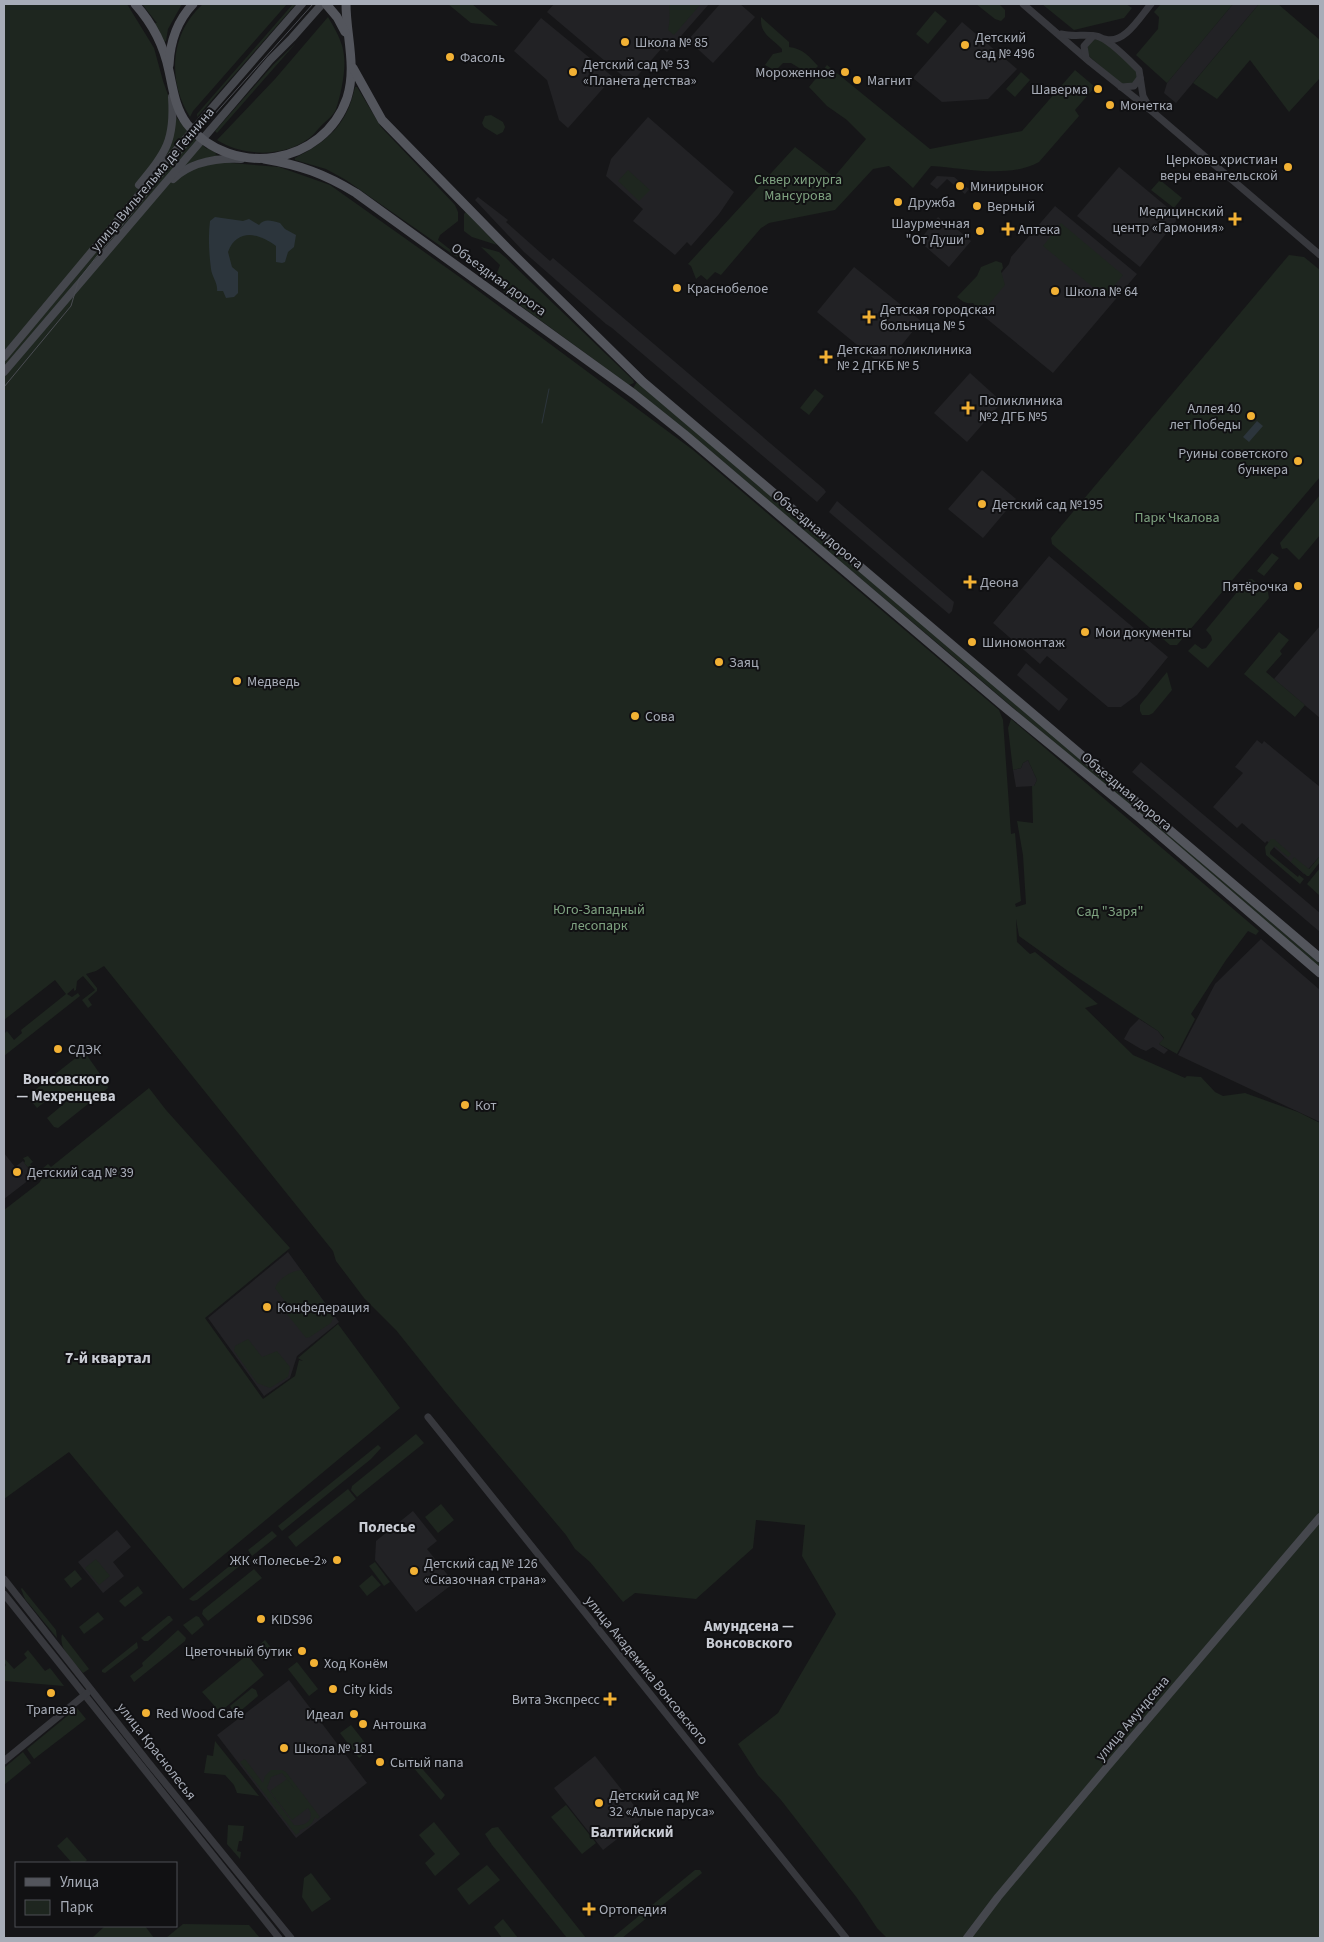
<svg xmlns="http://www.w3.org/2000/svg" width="1324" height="1942" font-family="'Source Sans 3',sans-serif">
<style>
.built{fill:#222225}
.green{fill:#1e261f;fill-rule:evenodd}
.water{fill:#2c353c}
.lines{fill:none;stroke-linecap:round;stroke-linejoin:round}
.stream{stroke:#2c353c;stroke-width:1}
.tertiary{stroke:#37383d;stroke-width:7}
.secondary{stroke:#45474d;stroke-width:8}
.primary{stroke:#53555c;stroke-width:9}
.tram{stroke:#4a4c52;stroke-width:1}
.poi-dot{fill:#f2b134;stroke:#111113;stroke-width:2}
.labels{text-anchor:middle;stroke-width:4;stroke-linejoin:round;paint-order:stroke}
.poi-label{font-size:14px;fill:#a8adb8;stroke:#111113;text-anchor:start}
.street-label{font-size:14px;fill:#a8adb8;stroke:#111113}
.park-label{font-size:14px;fill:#7fa381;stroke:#111113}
.neighbourhood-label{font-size:15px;font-weight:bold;fill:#c9ccd4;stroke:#111113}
.quarter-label{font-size:16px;font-weight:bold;fill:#c9ccd4;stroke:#111113}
</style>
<rect width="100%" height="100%" fill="#161618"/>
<g class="built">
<polygon points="554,4 709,4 667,52 662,48 631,83 547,12"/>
<polygon points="720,4 740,4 755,17 713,63 688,40"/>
<polygon points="1233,4 1259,4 1176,103 1164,93 1167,83"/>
<polygon points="541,18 613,77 568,128 559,120 547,80 514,51"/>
<polygon points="962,22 1017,69 988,99 942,102 913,78"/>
<polygon points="648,117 734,192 719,214 691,246 687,242 675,255 633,221 643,209 606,176 611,159"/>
<polygon points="1119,167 1179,217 1140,267 1077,216"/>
<polygon points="937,176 954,177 969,189 965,194 947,179 937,189 930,184"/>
<polygon points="478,197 508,220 506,222 550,261 553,258 824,489 826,492 817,502 612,328 606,324 524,252 475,200"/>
<polygon points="1055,206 1137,274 1053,373 976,310 977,302 1009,264 1011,257"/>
<polygon points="938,217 944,222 946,220 971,241 949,267 919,241"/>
<polygon points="854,267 921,321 884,367 817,312"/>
<polygon points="970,373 1002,402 967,442 934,413"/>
<polygon points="982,470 1016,499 983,538 948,509"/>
<polygon points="837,501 954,602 952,611 949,614 829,512"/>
<polygon points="1049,556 1168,657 1137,695 1121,707 1108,707 1047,656 1040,664 993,623"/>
<polygon points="1320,626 1320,718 1274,679"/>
<polygon points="1026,663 1068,699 1059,711 1017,675"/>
<polygon points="1257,740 1262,744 1264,741 1320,787 1320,856 1304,874 1267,841 1265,843 1242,823 1237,828 1213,807 1243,773 1235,767"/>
<polygon points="1028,760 1037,780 1034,786 1016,787 1013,770 1021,768 1023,763"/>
<polygon points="1141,762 1320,913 1320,932 1132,772"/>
<polygon points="1261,939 1320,990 1320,1122 1178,1055 1215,984"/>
<polygon points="1139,1019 1158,1031 1164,1039 1159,1044 1168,1050 1164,1054 1153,1047 1146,1051 1141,1049 1124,1039 1130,1028"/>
<polygon points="4,1153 15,1167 23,1161 34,1176 4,1199"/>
<polygon points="288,1252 339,1322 297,1356 290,1378 264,1396 208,1318"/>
<polygon points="413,1511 437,1541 427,1549 454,1583 416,1612 375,1560 376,1541"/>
<polygon points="117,1530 131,1547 113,1562 124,1576 103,1593 78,1562"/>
<polygon points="289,1680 367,1783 296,1838 217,1735"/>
<polygon points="595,1756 644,1818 603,1850 554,1788"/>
</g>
<g class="green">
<polygon points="4,4 127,4 154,48 163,81 176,117 192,136 207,149 207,148 217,153 215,154 231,163 279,167 330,185 461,278 693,450 999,710 1003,720 1011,834 1015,833 1021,901 1015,904 1016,907 1026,904 1023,855 1017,821 1033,823 1032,786 1034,786 1037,780 1028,760 1023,763 1021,768 1013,770 1008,728 1011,719 1259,931 1256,935 1248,931 1226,960 1191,1014 1195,1019 1177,1054 1159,1044 1164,1038 1158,1031 1068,971 1019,936 1016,919 1017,942 1030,954 1035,952 1098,1004 1085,1008 1133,1055 1185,1078 1187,1076 1201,1077 1215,1092 1223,1096 1245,1093 1298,1112 1320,1123 1320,1938 887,1938 877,1928 857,1898 781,1800 758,1775 738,1744 778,1713 836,1614 802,1556 805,1525 756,1520 753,1548 696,1599 635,1593 623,1602 590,1562 575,1549 566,1535 444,1390 396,1330 364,1298 336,1261 333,1251 104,966 96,971 86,974 97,988 97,991 88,999 92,1005 88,1008 82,1000 95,990 83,976 77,981 76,990 74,991 74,988 67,994 72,997 78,993 80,996 4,1056 4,1034 7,1031 14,1040 22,1033 21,1030 66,994 55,980 4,1020"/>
<polygon points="142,4 182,4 168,29 166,41 163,42 153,23 157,23"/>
<path d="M203 4H287L193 111 190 117C167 81 170 33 203 4Z"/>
<polygon points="293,4 296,4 197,117 197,114"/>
<polygon points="448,4 472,4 498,26 471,23"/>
<path d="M669 4 700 5 674 35 668 30C670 22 670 12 669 4Z"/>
<polygon points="976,4 999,4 1005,10 1005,17 1001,21 995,19"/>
<polygon points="1042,4 1126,4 1132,8 1124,18 1074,30"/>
<polygon points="1161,4 1233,4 1167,83 1136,55 1158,29 1159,17 1154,12"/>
<polygon points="1259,4 1278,4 1320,40 1320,78 1289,112 1250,60 1217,99 1193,83"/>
<polygon points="935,11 947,21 928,44 916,34"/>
<path d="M328 17C335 29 343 42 344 56 346 69 341 95 336 109 334 115 326 121 321 126 317 130 313 136 308 139 282 158 242 156 217 140L275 79Z"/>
<path d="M761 17 789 42V47C802 48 810 57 818 66L806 78 800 75 801 69 791 63H783L778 68 772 69 765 65 773 54 782 52V49C771 37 760 35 761 17Z"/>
<polygon points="1092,39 1102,40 1136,70 1138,77 1134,83 1121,84 1090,57 1088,54 1087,44"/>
<polygon points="296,43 217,133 215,131 273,65"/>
<path d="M827 65 930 149 1022 131 1075 70 1095 87 1075 110 1079 116 1039 162C1008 179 965 168 931 166L913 188 889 166 873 169 835 210 769 223 761 228 721 275 715 272 707 280 701 275 696 279 691 266 688 264 795 147 834 177 866 139 847 120 827 106 809 87Z"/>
<polygon points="1021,72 1030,80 1015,97 1006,89"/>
<path d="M355 87H357L381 127 455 205 458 212V221L440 235 438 240 461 258 455 256 346 180 326 169 295 160V158C328 141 347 125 355 87Z"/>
<polygon points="491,115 503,122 505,127 503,132 497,135 484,127 482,123 485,116"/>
<polygon points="628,170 650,190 639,201 618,181"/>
<polygon points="1160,180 1182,198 1174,208 1151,190"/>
<polygon points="466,212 497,245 472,237 464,231 464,214"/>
<polygon points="1061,223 1123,275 1105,297 1043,246"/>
<polygon points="481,247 499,252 505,257 633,380 634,383 629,385 506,295 495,278 500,265"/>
<polygon points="1289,255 1304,257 1320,270 1320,477 1177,645 1170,645 1052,544 1051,538"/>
<path d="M996 261 1002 263 1003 268 1001 271 1005 285 984 310 977 308 973 303C966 304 963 302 957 297L977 276 981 267Z"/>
<polygon points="637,382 946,643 1320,964 1320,970 942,647 633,388"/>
<polygon points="815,389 824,396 809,415 800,408"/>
<polygon points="1320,495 1320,535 1299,560 1287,548 1282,549 1280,543"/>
<polygon points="1272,553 1279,558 1264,576 1257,571"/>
<polygon points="1252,579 1268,592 1269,598 1208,668 1188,651 1195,644 1202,649 1206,648 1212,640 1211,636 1206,630 1247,580"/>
<polygon points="1279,632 1289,640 1280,651 1282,654 1266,672 1305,705 1295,717 1244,674"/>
<polygon points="1167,672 1172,690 1153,713 1149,715 1142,715 1140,711 1140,705"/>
<polygon points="1271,839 1274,839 1291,854 1288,857 1275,846 1270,852 1270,854 1298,877 1299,875 1304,879 1300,884 1266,855 1265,847"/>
<polygon points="1320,856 1320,862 1309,876 1307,876 1291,862 1294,857 1309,869"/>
<polygon points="1320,868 1320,896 1307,884"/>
<polygon points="82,1053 86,1054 107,1084 108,1088 58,1128 54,1127 47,1118 65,1103 56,1093 37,1108 29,1098 30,1094"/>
<polygon points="149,1088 166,1110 290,1248 205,1318 263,1399 295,1376 299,1360 303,1361 298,1358 338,1324 400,1408 183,1589 69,1452 4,1499 4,1210 39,1183 49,1169 37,1177 24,1163 25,1161 23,1158 28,1156 33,1162 30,1164 37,1173 48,1164 51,1167"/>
<path d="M301 1270 334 1316 331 1323 310 1337 306 1338 283 1309 287 1304 275 1288C279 1278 291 1271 301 1270Z"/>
<polygon points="248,1339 262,1357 277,1351 290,1367 288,1377 270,1388 257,1383 234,1351 235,1346"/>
<polygon points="416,1434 424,1443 357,1497 351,1490 352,1486"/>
<polygon points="378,1445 381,1448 371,1459 282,1531 278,1526"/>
<polygon points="348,1489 356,1499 296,1547 288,1537"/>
<polygon points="441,1504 454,1520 438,1533 425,1517"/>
<polygon points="272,1531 277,1536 252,1556 248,1550"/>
<polygon points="243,1555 247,1560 197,1600 193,1601 189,1599"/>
<polygon points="96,1559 110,1576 99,1585 85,1568"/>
<polygon points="375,1562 390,1582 384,1586 369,1566"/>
<polygon points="254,1569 262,1578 208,1621 202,1614 203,1610"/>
<polygon points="75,1570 82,1579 71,1588 64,1579"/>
<polygon points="372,1575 381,1585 367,1596 359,1586"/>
<polygon points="138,1586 143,1593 125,1607 119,1601"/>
<polygon points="22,1588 56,1630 57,1638 25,1599 21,1589"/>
<polygon points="98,1612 104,1619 84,1634 79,1627"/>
<polygon points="168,1616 170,1616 173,1620 148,1641 144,1641 141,1638"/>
<polygon points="196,1616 199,1617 204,1625 192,1635 183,1625"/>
<polygon points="178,1630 186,1638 185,1641 134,1682 130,1676 143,1666 142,1663"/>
<path d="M62 1634 89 1669 83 1673C74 1662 58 1649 62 1634Z"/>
<polygon points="265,1640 273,1650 262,1659 253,1650"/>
<polygon points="137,1642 138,1648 105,1673 102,1672 102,1670"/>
<polygon points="28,1650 45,1671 50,1668 64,1686 4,1681 4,1668 6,1665 4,1662 4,1658 14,1669 27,1658 24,1654"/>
<polygon points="247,1655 264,1675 220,1712 202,1692"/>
<polygon points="297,1662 318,1689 309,1696 288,1669"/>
<polygon points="252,1688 256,1690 258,1696 238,1713 233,1712 230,1706"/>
<polygon points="77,1708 86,1719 34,1759 27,1749"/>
<polygon points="351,1725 370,1749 359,1758 340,1733"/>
<polygon points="215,1741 259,1796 237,1793 234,1785 225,1775 204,1773 207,1755 213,1756"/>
<polygon points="23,1752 31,1763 4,1785 4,1768"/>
<polygon points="412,1757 445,1795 441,1800 407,1760"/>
<path d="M245 1759 263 1783 265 1776 271 1770H282L286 1772 320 1817 317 1819 315 1817C312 1825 308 1828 299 1830L300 1832 296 1835 240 1762ZM282 1773 298 1793 287 1779 270 1791 292 1820 308 1808C316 1819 306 1827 294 1825L267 1788 271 1777Z"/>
<polygon points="566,1805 596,1843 582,1854 551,1817"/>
<polygon points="434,1822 460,1854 435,1876 425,1863 435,1854 419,1835"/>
<polygon points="228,1825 244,1826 242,1841 239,1841 237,1851 241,1852 240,1859 227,1844"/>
<polygon points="498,1827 586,1938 567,1938 492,1845 485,1834 492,1828"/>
<polygon points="67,1837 87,1860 84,1863 72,1863 57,1846"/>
<polygon points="487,1865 500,1880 469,1905 457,1889"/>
<polygon points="695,1870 700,1870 702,1873 622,1938 612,1938"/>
<polygon points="311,1873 331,1899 312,1912 302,1897 304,1878"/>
<polygon points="503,1919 518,1938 502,1938 494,1927"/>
<polygon points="183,1924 249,1925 260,1938 166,1938"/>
<polygon points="105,1926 145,1926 154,1938 92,1938"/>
</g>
<g class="water">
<path d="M215 217 243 221 249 219 259 225C265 218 271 221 280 223L285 229 296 235 294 247 288 252 285 262 282 263 276 262V246C259 233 237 228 228 252L232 267 238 272V293L234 297 226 298 223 291H217C218 283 212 277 211 269 209 253 208 237 210 221Z"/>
<polygon points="1257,421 1263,426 1249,442 1243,437"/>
</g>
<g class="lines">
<polyline class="stream" points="542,423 549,389"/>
<g class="tertiary">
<polyline points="1023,4 1090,62 1154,113 1320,255"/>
<path d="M1061 34C1073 37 1084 34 1096 36 1107 37 1131 62 1139 70L1143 96 1149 107"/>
<path d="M1105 39C1124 45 1140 17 1151 4"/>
<polyline points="1086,58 1084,46 1093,36"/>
<polyline points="1121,87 1134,86 1140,78"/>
<polyline points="428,1417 846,1938"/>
<polyline points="4,1579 148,1762 291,1938"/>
<polyline points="4,1594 279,1938"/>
<polyline points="4,1761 87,1693"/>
</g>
<g class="secondary">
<path d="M173 179C191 162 217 158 241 159"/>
<path d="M139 185C166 152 175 141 172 97"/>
<polyline points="4,357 193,130 302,4"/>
<polyline points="4,372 270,60 292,38 322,4"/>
<polyline points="967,1938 998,1897 1107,1767 1320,1517"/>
</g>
<g class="primary">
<path d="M135 4C152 23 164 46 169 71 173 89 175 108 187 124 232 180 324 165 347 98 357 67 346 35 346 4"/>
<polyline points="326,4 337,17 345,32"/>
<path d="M169 65C170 42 177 21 193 4"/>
<polyline points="353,68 382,120 508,249 643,382 1320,958"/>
<path d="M264 159C300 165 325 174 356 193L634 394 684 434 1007 709 1141 819 1320 973"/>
</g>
<polyline class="tram" points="4,387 71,306 79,279 97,256 197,134 313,4"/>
</g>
<g class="poi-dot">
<circle cx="625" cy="42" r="5"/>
<circle cx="965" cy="45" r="5"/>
<circle cx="450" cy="57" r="5"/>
<circle cx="573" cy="72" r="5"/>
<circle cx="845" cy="72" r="5"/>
<circle cx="857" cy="80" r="5"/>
<circle cx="1098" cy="89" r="5"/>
<circle cx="1110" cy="105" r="5"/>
<circle cx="1288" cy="167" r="5"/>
<circle cx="960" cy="186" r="5"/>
<circle cx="898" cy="202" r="5"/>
<circle cx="977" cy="206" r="5"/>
<path d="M1232.5 211.5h5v5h5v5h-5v5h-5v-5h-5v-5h5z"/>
<path d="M1005.5 221.5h5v5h5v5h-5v5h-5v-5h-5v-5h5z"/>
<circle cx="980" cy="231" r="5"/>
<circle cx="677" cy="288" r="5"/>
<circle cx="1055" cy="291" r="5"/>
<path d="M866.5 309.5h5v5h5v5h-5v5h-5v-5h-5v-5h5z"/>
<path d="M823.5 349.5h5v5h5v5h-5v5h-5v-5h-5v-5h5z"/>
<path d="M965.5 400.5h5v5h5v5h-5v5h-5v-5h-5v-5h5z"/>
<circle cx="1251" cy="416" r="5"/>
<circle cx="1298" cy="461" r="5"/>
<circle cx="982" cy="504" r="5"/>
<path d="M967.5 574.5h5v5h5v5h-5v5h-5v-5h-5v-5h5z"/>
<circle cx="1298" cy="586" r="5"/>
<circle cx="1085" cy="632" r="5"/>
<circle cx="972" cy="642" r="5"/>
<circle cx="719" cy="662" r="5"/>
<circle cx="237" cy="681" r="5"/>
<circle cx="635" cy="716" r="5"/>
<circle cx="58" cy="1049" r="5"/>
<circle cx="465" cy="1105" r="5"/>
<circle cx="17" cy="1172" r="5"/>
<circle cx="267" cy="1307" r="5"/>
<circle cx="337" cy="1560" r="5"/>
<circle cx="414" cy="1571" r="5"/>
<circle cx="261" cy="1619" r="5"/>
<circle cx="302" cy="1651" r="5"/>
<circle cx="314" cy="1663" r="5"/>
<circle cx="333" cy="1689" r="5"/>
<circle cx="51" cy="1693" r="5"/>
<path d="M607.5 1691.5h5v5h5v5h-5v5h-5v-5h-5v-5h5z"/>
<circle cx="146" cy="1713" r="5"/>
<circle cx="354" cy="1714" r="5"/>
<circle cx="363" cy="1724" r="5"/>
<circle cx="284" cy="1748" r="5"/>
<circle cx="380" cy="1762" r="5"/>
<circle cx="599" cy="1803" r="5"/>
<path d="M586.5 1901.5h5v5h5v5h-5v5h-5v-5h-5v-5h5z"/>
</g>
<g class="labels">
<g class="poi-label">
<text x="975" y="42">Детский<tspan x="975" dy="16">сад № 496</tspan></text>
<text x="635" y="47">Школа № 85</text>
<text x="460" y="62">Фасоль</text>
<text x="583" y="69">Детский сад № 53<tspan x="583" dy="16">«Планета детства»</tspan></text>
<text x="835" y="77" text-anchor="end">Мороженное</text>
<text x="867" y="85">Магнит</text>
<text x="1088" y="94" text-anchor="end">Шаверма</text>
<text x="1120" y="110">Монетка</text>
<text x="1278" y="164" text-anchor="end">Церковь христиан<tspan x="1278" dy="16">веры евангельской</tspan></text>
<text x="970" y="191">Минирынок</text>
<text x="908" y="207">Дружба</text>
<text x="987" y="211">Верный</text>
<text x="1224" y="216" text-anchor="end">Медицинский<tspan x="1224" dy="16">центр «Гармония»</tspan></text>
<text x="970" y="228" text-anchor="end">Шаурмечная<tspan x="970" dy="16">"От Души"</tspan></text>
<text x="1018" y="234">Аптека</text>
<text x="687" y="293">Краснобелое</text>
<text x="1065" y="296">Школа № 64</text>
<text x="880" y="314">Детская городская<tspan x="880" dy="16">больница № 5</tspan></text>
<text x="837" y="354">Детская поликлиника<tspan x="837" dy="16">№ 2 ДГКБ № 5</tspan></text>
<text x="979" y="405">Поликлиника<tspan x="979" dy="16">№2 ДГБ №5</tspan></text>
<text x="1241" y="413" text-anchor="end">Аллея 40<tspan x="1241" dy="16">лет Победы</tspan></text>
<text x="1288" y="458" text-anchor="end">Руины советского<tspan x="1288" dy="16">бункера</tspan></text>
<text x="992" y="509">Детский сад №195</text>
<text x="980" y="587">Деона</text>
<text x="1288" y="591" text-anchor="end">Пятёрочка</text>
<text x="1095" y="637">Мои документы</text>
<text x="982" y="647">Шиномонтаж</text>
<text x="729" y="667">Заяц</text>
<text x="247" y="686">Медведь</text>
<text x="645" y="721">Сова</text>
<text x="68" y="1054">СДЭК</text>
<text x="475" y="1110">Кот</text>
<text x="27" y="1177">Детский сад № 39</text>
<text x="277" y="1312">Конфедерация</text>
<text x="327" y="1565" text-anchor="end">ЖК «Полесье-2»</text>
<text x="424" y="1568">Детский сад № 126<tspan x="424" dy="16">«Сказочная страна»</tspan></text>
<text x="271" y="1624">KIDS96</text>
<text x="292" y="1656" text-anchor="end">Цветочный бутик</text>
<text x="324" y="1668">Ход Конём</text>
<text x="343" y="1694">City kids</text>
<text x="600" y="1704" text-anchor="end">Вита Экспресс</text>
<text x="51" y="1714" text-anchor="middle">Трапеза</text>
<text x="156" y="1718">Red Wood Cafe</text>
<text x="344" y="1719" text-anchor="end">Идеал</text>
<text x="373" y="1729">Антошка</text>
<text x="294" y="1753">Школа № 181</text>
<text x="390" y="1767">Сытый папа</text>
<text x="609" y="1800">Детский сад №<tspan x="609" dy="16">32 «Алые паруса»</tspan></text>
<text x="599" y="1914">Ортопедия</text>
</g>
<g class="street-label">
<text transform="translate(152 179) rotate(-50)" y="5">улица Вильгельма де Геннина</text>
<text transform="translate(499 279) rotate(36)" y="5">Объездная дорога</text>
<text transform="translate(818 529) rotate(40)" y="5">Объездная дорога</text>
<text transform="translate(1127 791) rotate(40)" y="5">Объездная дорога</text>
<text transform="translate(647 1670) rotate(51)" y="5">улица Академика Вонсовского</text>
<text transform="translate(1132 1718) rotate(-50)" y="5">улица Амундсена</text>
<text transform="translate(157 1751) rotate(52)" y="5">улица Краснолесья</text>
</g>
<g class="park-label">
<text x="798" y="184">Сквер хирурга<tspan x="798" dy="16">Мансурова</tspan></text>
<text x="1177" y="522">Парк Чкалова</text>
<text x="599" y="914">Юго-Западный<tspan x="599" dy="16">лесопарк</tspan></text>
<text x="1110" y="916">Сад "Заря"</text>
</g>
<g class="neighbourhood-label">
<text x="66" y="1084">Вонсовского<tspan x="66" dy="17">— Мехренцева</tspan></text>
<text x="387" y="1532">Полесье</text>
<text x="749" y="1631">Амундсена —<tspan x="749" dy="17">Вонсовского</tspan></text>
<text x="632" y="1837">Балтийский</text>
</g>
<g class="quarter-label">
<text x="108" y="1363">7-й квартал</text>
</g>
</g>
<rect width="1324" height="1942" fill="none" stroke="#a8adb8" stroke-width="10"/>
<rect x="15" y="1862" width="162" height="65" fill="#111113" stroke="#4d4f55"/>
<rect x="25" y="1878" width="25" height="8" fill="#53555c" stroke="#4d4f55"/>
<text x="60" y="1887" font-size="15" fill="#a8adb8">Улица</text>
<rect x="25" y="1900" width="25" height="15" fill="#1e261f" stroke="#4d4f55"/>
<text x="60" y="1912" font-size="15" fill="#a8adb8">Парк</text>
</svg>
